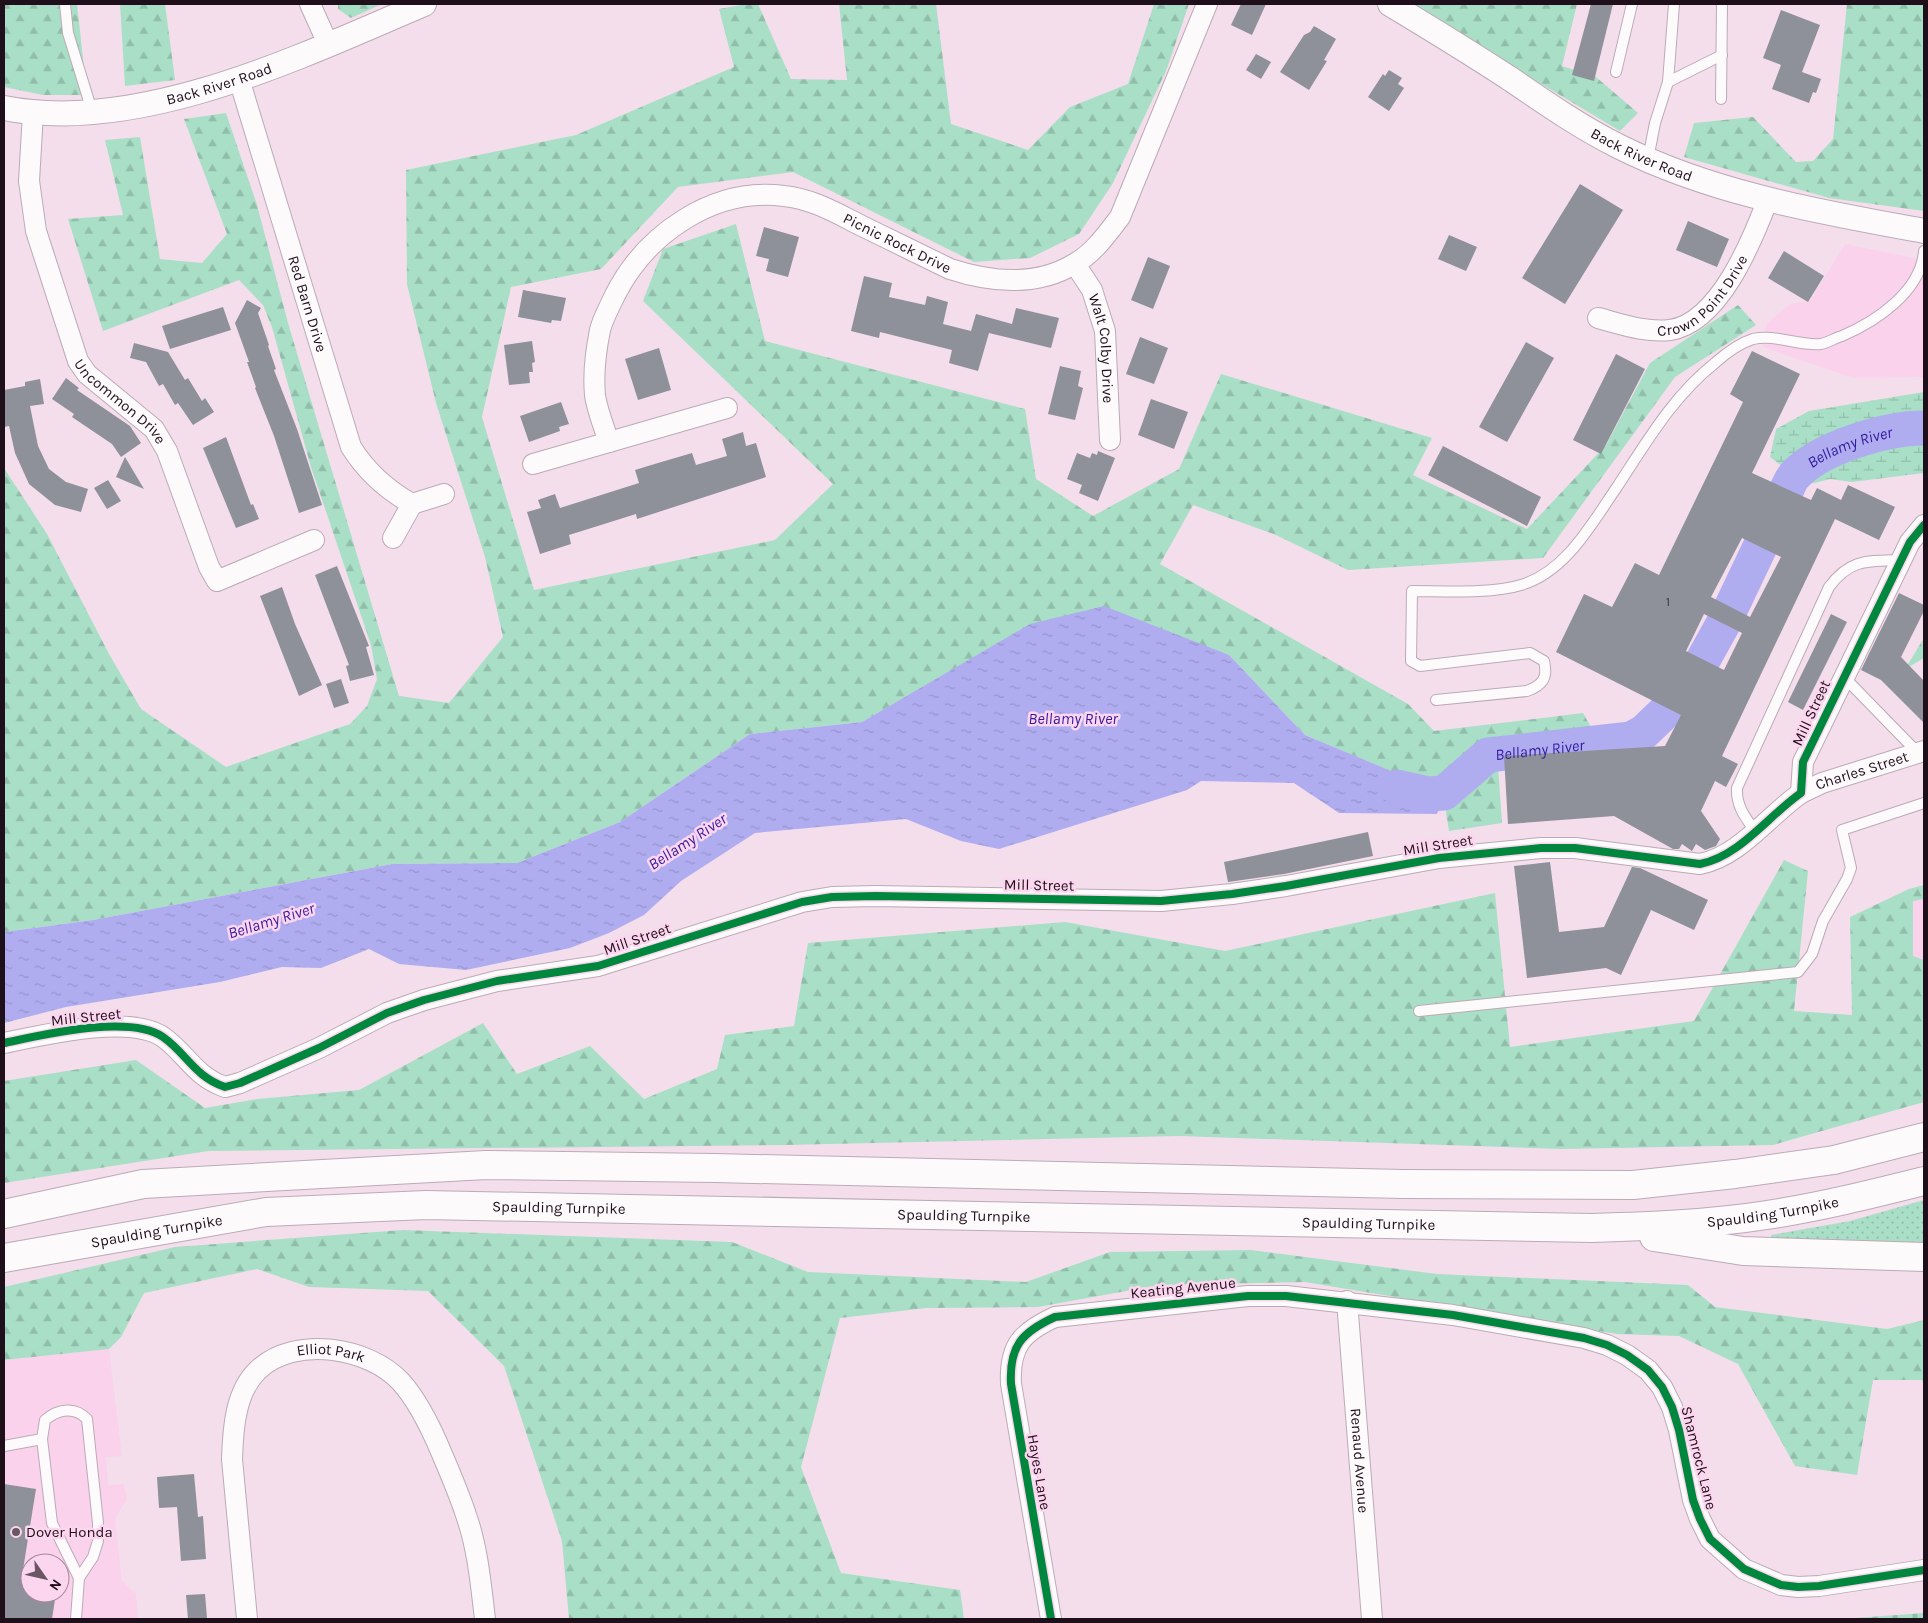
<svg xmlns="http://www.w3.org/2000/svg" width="1928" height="1623" font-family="Karla,sans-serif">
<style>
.built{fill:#fad2ec;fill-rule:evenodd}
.grass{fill:url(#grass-dots)}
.forest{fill:url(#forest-firs)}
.wetland{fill:url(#wetland-marsh)}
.cemetery{fill:url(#cemetery-stones)}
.water{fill:url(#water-ripples)}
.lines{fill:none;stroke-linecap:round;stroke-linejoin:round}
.river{stroke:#afadf0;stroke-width:35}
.building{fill:#8e909a;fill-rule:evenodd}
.service-casing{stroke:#bcaab6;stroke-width:12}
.minor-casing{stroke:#bcaab6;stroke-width:22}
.tertiary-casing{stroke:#bcaab6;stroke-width:26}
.motorway-casing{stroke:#bcaab6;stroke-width:30}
.service{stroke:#fdfafc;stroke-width:10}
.minor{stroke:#fdfafc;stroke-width:20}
.tertiary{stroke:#fdfafc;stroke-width:24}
.motorway{stroke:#fdfafc;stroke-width:28}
.cycleway-casing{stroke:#fcd6ee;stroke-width:11}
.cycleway{stroke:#00873e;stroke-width:8}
.poi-dot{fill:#6a5764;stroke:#fcd6ee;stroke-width:2}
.labels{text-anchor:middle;stroke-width:5;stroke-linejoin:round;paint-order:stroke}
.number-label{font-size:12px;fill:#3b2f3a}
.street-label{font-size:15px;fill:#1f0f1a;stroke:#fcd6ee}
.poi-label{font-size:15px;fill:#1f0f1a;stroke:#fcd6ee;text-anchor:start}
.water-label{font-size:16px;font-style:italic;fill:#341b9f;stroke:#fcd6ee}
</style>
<defs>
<pattern id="grass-dots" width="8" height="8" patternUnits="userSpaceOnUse" patternTransform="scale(1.25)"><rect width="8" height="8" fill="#a9dfc6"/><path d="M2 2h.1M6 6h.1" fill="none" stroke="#91beaa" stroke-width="1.8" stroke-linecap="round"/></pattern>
<pattern id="forest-firs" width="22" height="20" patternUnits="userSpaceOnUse" patternTransform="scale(1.25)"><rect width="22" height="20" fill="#a9dfc6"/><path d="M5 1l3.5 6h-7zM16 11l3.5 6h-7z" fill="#91beaa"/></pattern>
<pattern id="wetland-marsh" width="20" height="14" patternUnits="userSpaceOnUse" patternTransform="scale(1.25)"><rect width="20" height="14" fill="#a9dfc6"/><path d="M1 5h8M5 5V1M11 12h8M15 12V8" fill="none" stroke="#91beaa"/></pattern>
<pattern id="cemetery-stones" width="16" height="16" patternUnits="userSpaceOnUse" patternTransform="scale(1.25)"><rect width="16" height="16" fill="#a9dfc6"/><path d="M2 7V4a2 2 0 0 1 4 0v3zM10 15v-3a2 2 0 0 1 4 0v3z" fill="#91beaa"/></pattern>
<pattern id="water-ripples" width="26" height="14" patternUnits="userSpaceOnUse" patternTransform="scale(1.25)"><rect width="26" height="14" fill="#afadf0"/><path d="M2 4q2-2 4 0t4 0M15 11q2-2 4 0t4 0" fill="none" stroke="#9694cd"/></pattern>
</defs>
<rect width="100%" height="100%" fill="#f4deec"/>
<g class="built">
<polygon points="1845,244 1924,260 1924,377 1853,378 1763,347 1766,324 1790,304 1810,301"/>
<polygon points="1924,899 1924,960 1913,957 1913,900"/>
<path d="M109 1349 122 1456 106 1457 108 1485 124 1484 127 1499 115 1518 122 1581 136 1594 138 1619H4V1360ZM30 1563H60V1593H30Z"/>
</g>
<polygon class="grass" points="1924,1200 1924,1248 1772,1243 1771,1235 1850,1221"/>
<g class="forest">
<polygon points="4,4 77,4 87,95 43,95 4,87"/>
<polygon points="120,4 165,4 175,80 125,86"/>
<polygon points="338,4 382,4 351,18 338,9"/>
<polygon points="747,4 758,4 791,79 847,80 839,4 936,4 951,124 1028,150 1070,107 1128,84 1154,4 1189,4 1166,71 1113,183 1079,234 1030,258 974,262 793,172 678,187 601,269 511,287 482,417 534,590 775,540 833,484 643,301 663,249 736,224 765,341 1025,409 1036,479 1093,516 1179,469 1221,374 1432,438 1413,475 1527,529 1606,445 1650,363 1738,305 1756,325 1675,377 1543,558 1348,570 1276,535 1193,505 1160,564 1408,704 1434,731 1583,713 1601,745 1497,752 1502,823 1449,831 1443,793 1305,735 1229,655 1030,625 862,722 750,734 620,822 517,863 392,864 93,920 4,932 4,468 47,534 109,654 141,709 226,767 350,724 367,706 377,679 371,645 311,467 272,327 263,305 239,280 103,331 68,219 123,215 105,140 140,137 160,259 202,263 227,234 184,119 226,113 257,205 288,323 399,696 449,703 503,637 485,557 436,403 407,284 406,170 576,135 734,67 719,9"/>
<polygon points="1408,4 1577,4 1562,66 1596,77 1638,113 1620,131"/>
<polygon points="1847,4 1924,4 1924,211 1829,198 1684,157 1694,123 1753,117 1796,162 1813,161 1833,139"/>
<polygon points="1924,638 1924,658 1905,669"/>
<polygon points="1784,860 1808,871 1794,1011 1852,1015 1850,917 1909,889 1924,885 1924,899 1913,901 1913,956 1924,960 1924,1102 1773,1145 1561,1149 1179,1136 785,1145 208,1151 4,1183 4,1081 136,1060 205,1108 257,1099 359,1090 483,1023 517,1074 590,1046 644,1099 717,1069 725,1035 794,1026 808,943 1065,922 1225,951 1495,893 1510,1047 1694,1021"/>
<polygon points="403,1230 732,1242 808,1272 1026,1282 1110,1252 1251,1250 1437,1274 1688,1285 1715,1307 1887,1329 1924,1320 1924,1383 1922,1380 1873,1380 1857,1475 1795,1466 1738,1364 1679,1336 1617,1334 1305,1282 1159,1285 1038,1307 926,1308 840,1318 801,1467 841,1573 960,1590 964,1619 569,1619 562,1541 504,1366 428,1291 309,1287 257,1269 144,1293 121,1337 109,1349 4,1360 4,1287 175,1247"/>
</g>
<polygon class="wetland" points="1924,392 1924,473 1852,482 1830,479 1806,485 1770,457 1776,429 1809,411"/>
<polygon class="cemetery" points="1924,1613 1924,1619 1842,1619"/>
<polygon class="water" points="1104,606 1229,655 1305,735 1444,793 1437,814 1339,813 1294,783 1201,781 1187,790 999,849 961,841 906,819 755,833 681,881 644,915 609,933 570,948 466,970 399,964 369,949 321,968 282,967 220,982 66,1007 4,1023 4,932 93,920 392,864 517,863 620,822 750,734 862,722 1030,624"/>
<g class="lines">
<g class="river">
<path id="s1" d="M1787 489C1789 485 1791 479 1795 475 1821 447 1887 428 1924 428"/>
<polyline points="1731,608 1778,509"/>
<polyline points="1703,660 1723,624"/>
<path id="s2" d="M1397 787 1429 794 1444 793 1488 755 1631 739 1644 732 1668 709"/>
</g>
</g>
<g class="building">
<polygon points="1241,4 1266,4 1252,35 1231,25"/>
<polygon points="1591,4 1613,4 1594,81 1572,75"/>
<polygon points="1781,10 1820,25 1802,72 1821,79 1816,93 1813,92 1809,103 1772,89 1781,65 1763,58"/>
<polygon points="1314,26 1336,39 1324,60 1327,61 1309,90 1280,72 1304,35 1310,32"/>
<polygon points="1256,54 1271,62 1261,79 1246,70"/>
<polygon points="1389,70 1402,78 1398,84 1404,88 1389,111 1368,97 1383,74 1385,76"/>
<polygon points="1580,184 1623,210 1565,304 1522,278"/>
<polygon points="1688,221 1729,239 1717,267 1676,250"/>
<polygon points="764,227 799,237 788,277 766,271 769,259 756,256"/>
<polygon points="1449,235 1477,247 1466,271 1438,259"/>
<polygon points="1784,251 1824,276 1808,302 1768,278"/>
<polygon points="1148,257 1170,266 1153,309 1131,300"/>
<polygon points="864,276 892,283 889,297 925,305 927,296 948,302 943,324 971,331 976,314 1012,324 1016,308 1059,318 1051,348 989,333 978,371 949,363 952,350 880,332 879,338 851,331"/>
<polygon points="523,290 566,298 561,321 552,320 551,323 518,317"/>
<polygon points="247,300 261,308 258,313 269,345 268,346 276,369 274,370 297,429 322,505 299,513 274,436 255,388 256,387 247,362 249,362 235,323"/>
<polygon points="223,307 231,330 170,349 162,326"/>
<polygon points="1140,337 1168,348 1154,384 1126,374"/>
<polygon points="532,341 535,362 532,363 533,372 529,372 530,383 509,385 504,345"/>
<polygon points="1526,342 1554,358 1507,442 1479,427"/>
<polygon points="134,343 168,352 185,380 188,378 202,401 205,398 214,412 193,425 178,403 175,405 163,384 159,386 146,362 130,358"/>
<polygon points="659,348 671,390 638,400 625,359"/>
<path d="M1752 351 1800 374 1752 473 1811 500 1817 488 1841 500 1848 485 1895 507 1879 540 1835 519 1722 756 1738 764 1726 787 1715 781 1701 811 1720 839 1716 846 1705 850 1696 844 1692 851 1682 844 1679 849H1673L1614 816 1508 824 1504 756 1665 746 1681 715 1556 652 1584 594 1612 607 1635 563 1659 575 1743 402 1730 394ZM1742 538 1781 557 1750 617 1711 597ZM1704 614 1742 633 1724 670 1686 651Z"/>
<polygon points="1616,354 1645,369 1601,454 1573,440"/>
<polygon points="1060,366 1081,371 1078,386 1083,388 1075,420 1048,414"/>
<polygon points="66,378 79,388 77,390 130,426 141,443 121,457 112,444 72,417 74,414 52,399"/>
<polygon points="40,379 44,404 30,406 38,446 49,469 66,482 88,489 81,512 55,505 29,484 15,453 9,426 4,427 4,390 25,386 25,382"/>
<polygon points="1151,399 1188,412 1174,449 1138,435"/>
<polygon points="561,402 569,424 559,427 560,431 529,442 520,416"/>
<polygon points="743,432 746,446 756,443 766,477 637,519 636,514 569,535 571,544 540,554 527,512 541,508 538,500 555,494 560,508 639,483 635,470 658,463 692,453 696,465 727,456 722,439"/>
<polygon points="226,437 251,505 253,504 259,519 236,528 203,448"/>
<polygon points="1443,446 1541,497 1527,526 1428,475"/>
<polygon points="1098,451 1115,458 1098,501 1079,493 1082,485 1067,479 1077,453 1090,458 1092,453 1097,455"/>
<polygon points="125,457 144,489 116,477"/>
<polygon points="108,480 121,501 107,509 94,488"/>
<polygon points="337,566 369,646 366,647 374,675 350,681 346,666 349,665 315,575"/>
<polygon points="282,587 295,624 322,685 299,696 260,596"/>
<polygon points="1899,593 1924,605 1924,611 1901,657 1924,681 1924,723 1881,680 1861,670"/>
<polygon points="1831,614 1847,622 1803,710 1788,702"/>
<polygon points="341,679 349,703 334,708 326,684"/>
<polygon points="1368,832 1373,856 1284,874 1228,882 1224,862"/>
<polygon points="1550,862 1559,932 1604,927 1632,867 1640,868 1708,900 1694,930 1651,910 1621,975 1606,968 1527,978 1514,866"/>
<polygon points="194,1474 198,1517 203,1516 206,1559 181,1561 177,1507 159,1508 157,1477"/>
<polygon points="4,1484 36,1489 22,1576 30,1577 30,1593 56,1593 52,1619 4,1619"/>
<polygon points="205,1594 207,1618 188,1619 186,1595"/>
</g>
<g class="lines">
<defs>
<g id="service">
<polyline points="65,4 68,33 92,111"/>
<polyline points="1616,72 1632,4"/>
<polyline points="1668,82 1722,55"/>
<polyline points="1721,99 1722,4"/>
<polyline points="1648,159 1655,123 1668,82 1674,4"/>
<polyline points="1843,676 1918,753"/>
<path d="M1436 700 1527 691C1543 685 1548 678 1544 661L1530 653 1420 666 1411 661 1412 591C1444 591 1492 594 1521 585 1566 572 1592 523 1617 487 1646 443 1673 396 1715 363 1725 354 1740 343 1753 339 1776 334 1798 346 1821 344 1827 343 1835 338 1842 336 1877 321 1921 291 1924 251"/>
<path d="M1755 831C1745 817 1736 806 1737 788L1829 587C1850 559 1867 561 1900 560"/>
<polyline points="1419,1011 1798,972 1812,954 1823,921 1847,879 1851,868 1842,830 1924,803"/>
<path d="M42 1439 45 1420C58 1409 75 1406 87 1419L98 1523V1541L93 1557 79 1578"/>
<polyline points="4,1446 42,1439 52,1523 79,1578 76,1619"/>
</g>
<g id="minor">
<polyline points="310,4 328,44"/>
<path id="s3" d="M239 79 351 447C366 471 387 490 412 504L444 494"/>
<path id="s4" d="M33 113 29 181 36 231 78 361 87 374 154 429 167 451 209 567 217 581 314 540"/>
<path id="s5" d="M1075 264 1092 290 1105 331 1110 440"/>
<path id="s6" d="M1598 318C1621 324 1646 333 1670 330 1719 323 1752 241 1768 199"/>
<path id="s7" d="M609 442C604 427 597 410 595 395 593 374 596 350 600 330 603 318 610 306 615 295 646 234 713 187 784 196 813 199 836 213 862 226 891 240 921 255 950 269 990 282 1036 287 1074 264 1093 254 1107 234 1120 217L1207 4"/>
<polyline points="533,464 727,408"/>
<polyline points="393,538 412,504"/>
<path id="s8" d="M1801 793 1822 783 1924 751"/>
<path d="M4 1043C43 1035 129 1014 163 1037 187 1054 194 1076 225 1087L240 1083 319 1048 387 1013 424 1000 497 981 598 966 802 902 832 897 876 896 1161 901 1232 894 1286 886 1439 858 1541 848H1575L1700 864C1740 856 1768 816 1801 793L1803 762 1910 542 1924 525"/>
<path id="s9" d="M1347 1301 1372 1619"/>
<path id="s10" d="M247 1619 232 1459C233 1429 235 1392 258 1370 295 1335 369 1347 401 1382 419 1402 432 1430 442 1454 451 1475 460 1496 467 1518 478 1550 481 1586 485 1619"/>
<path d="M1051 1619 1011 1384C1009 1346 1022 1332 1055 1317L1248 1296H1286L1453 1315 1584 1338 1607 1345 1627 1355 1648 1370 1662 1387 1672 1407 1679 1430 1693 1500 1700 1519 1710 1539 1744 1569 1781 1585 1798 1587 1819 1586 1924 1570"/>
</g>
<g id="tertiary">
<path id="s11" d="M1390 4C1430 28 1469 52 1509 78 1544 102 1580 127 1618 146 1713 194 1821 212 1924 231"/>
<path id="s12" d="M4 108C138 135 302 56 424 4"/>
</g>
<g id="motorway">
<polyline points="4,1214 143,1184 486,1165 715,1168 1403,1184 1633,1185 1735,1174 1834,1160 1924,1137"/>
<polyline points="1654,1237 1743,1251 1924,1257"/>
<path id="s13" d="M4 1258 266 1212 426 1205 1592 1228C1651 1226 1709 1224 1767 1215 1820 1207 1872 1194 1924 1181"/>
</g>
</defs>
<use href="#service" class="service-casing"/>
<use href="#minor" class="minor-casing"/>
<use href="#tertiary" class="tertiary-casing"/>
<use href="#motorway" class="motorway-casing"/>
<use href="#service" class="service"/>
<use href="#minor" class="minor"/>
<use href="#tertiary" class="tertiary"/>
<use href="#motorway" class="motorway"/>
<defs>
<g id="cycleway">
<path d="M4 1043C43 1035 129 1014 163 1037 187 1054 194 1076 225 1087L240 1083 319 1048 387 1013 424 1000 497 981 598 966 802 902 832 897 876 896 1161 901 1232 894 1286 886 1439 858 1541 848H1575L1700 864C1740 856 1768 816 1801 793L1803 762 1910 542 1924 525"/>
<path d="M1051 1619 1011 1384C1009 1346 1022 1332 1055 1317L1248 1296H1286L1453 1315 1584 1338 1607 1345 1627 1355 1648 1370 1662 1387 1672 1407 1679 1430 1693 1500 1700 1519 1710 1539 1744 1569 1781 1585 1798 1587 1819 1586 1924 1570"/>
</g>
</defs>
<use href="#cycleway" class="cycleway-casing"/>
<use href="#cycleway" class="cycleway"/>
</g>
<circle class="poi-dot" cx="16" cy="1532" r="5"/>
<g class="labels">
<g class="number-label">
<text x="1668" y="606">1</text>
</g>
<g class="street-label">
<text dy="5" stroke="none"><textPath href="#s12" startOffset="219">Back River Road</textPath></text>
<text dy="5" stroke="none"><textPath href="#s11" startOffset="294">Back River Road</textPath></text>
<text dy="5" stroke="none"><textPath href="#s7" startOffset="484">Picnic Rock Drive</textPath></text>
<text dy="5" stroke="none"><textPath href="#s6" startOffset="121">Crown Point Drive</textPath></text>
<text dy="5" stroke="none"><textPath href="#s3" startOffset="235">Red Barn Drive</textPath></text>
<text dy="5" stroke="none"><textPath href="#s5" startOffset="91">Walt Colby Drive</textPath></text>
<text dy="5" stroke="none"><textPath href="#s4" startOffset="314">Uncommon Drive</textPath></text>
<text transform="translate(1811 713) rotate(-65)" y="5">Mill Street</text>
<text dy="5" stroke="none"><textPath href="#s8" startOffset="65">Charles Street</textPath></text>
<text transform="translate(1438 845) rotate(-9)" y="5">Mill Street</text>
<text transform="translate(1039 885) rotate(1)" y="5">Mill Street</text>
<text transform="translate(637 939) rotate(-19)" y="5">Mill Street</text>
<text transform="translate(86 1017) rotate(-6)" y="5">Mill Street</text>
<text dy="5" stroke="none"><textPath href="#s13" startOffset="559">Spaulding Turnpike</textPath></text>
<text dy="5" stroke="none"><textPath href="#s13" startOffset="1774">Spaulding Turnpike</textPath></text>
<text dy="5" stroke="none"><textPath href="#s13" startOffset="964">Spaulding Turnpike</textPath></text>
<text dy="5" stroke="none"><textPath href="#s13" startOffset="1369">Spaulding Turnpike</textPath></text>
<text dy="5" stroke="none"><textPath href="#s13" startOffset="155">Spaulding Turnpike</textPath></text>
<text transform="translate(1183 1288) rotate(-6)" y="5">Keating Avenue</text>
<text dy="5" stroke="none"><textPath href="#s10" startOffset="334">Elliot Park</textPath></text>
<text transform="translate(1699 1458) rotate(76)" y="5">Shamrock Lane</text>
<text dy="5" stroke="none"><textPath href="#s9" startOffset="160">Renaud Avenue</textPath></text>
<text transform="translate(1039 1472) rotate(80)" y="5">Hayes Lane</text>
</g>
<g class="poi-label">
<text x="26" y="1537">Dover Honda</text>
</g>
<g class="water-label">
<text dy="6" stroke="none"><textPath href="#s1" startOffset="79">Bellamy River</textPath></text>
<text x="1073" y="724">Bellamy River</text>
<text dy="6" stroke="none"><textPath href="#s2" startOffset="158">Bellamy River</textPath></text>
<text transform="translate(687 841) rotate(-33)" y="6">Bellamy River</text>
<text transform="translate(271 920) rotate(-17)" y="6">Bellamy River</text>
</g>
</g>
<rect width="1928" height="1623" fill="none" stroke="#1f0f1a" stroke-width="10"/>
<g transform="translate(45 1578) rotate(124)"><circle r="24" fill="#fcd6ee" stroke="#a48699"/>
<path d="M0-4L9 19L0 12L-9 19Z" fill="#6a5764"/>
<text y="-8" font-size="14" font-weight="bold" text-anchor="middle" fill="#1f0f1a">N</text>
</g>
</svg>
